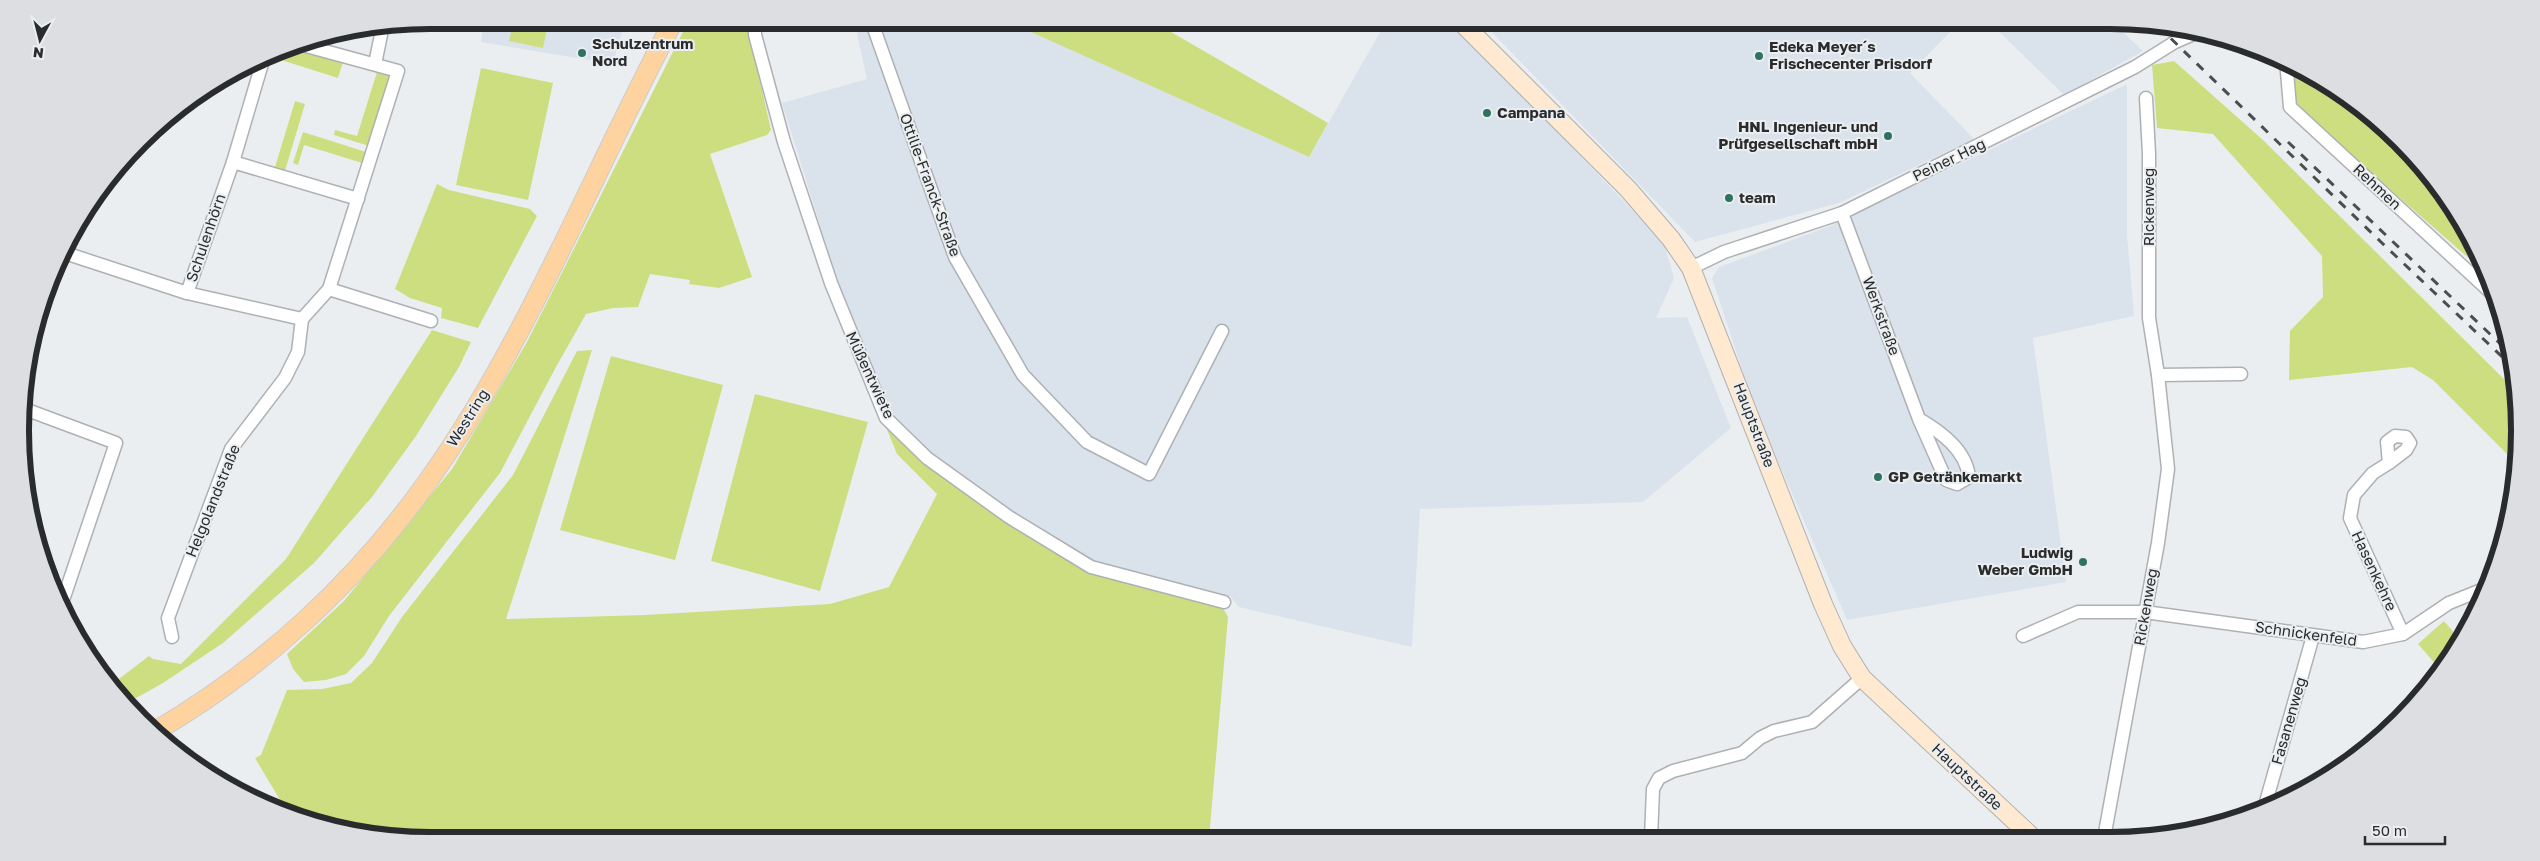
<svg xmlns="http://www.w3.org/2000/svg" width="2540" height="861" font-family="'Golos Text',sans-serif">
<style>
.built{fill:#dae3eb}
.green{fill:#cdde80}
.lines{fill:none;stroke-linecap:round;stroke-linejoin:round}
.street-casing{stroke:#aeb1b3;stroke-width:15}
.secondary-casing{stroke:#aeb1b3;stroke-width:20}
.primary-casing{stroke:#ccc;stroke-width:21}
.street{stroke:#fff;stroke-width:12}
.secondary{stroke:#ffe9d0;stroke-width:18}
.primary{stroke:#fed3a0;stroke-width:19}
.rail{stroke:#4c4d4f;stroke-width:3;stroke-dasharray:9 9;stroke-linecap:butt}
.poi-dot{fill:#307262;stroke:#ebeef1;stroke-width:2}
.labels{text-anchor:middle;stroke-width:4;stroke-linejoin:round;paint-order:stroke}
.poi-label{font-size:15px;font-weight:bold;fill:#2a2b2c;stroke:#ebeef1;text-anchor:start}
.street-label{font-size:15px;fill:#2a2b2c;stroke:#ebeef1}
.rim{fill:none;stroke:#2a2b2c;stroke-width:6}
</style>
<rect width="100%" height="100%" fill="#ebeef1"/>
<g class="built">
<polygon points="484,20 625,20 613,64 481,42"/>
<polygon points="854,20 1022,20 1020,26 1309,157 1387,20 1449,20 1664,243 1674,278 1656,318 1687,317 1731,428 1643,502 1420,509 1412,647 1239,607 1230,596 1099,565 1013,514 932,454 892,417 843,299 782,103 867,79"/>
<polygon points="1480,20 1962,20 1910,73 1974,139 1839,203 1695,242"/>
<polygon points="1987,20 2110,20 2143,51 2064,95"/>
<polygon points="2127,84 2127,235 2134,316 2033,338 2066,582 1847,620 1754,406 1712,278 1719,267 1830,226"/>
</g>
<g class="green">
<polygon points="514,20 549,20 543,48 509,41"/>
<polygon points="689,20 752,20 747,23 771,130 767,135 710,154 752,277 719,288 689,284 690,280 650,274 638,307 613,308 586,314 556,367 500,473 389,616 364,656 346,674 326,680 304,682 293,669 287,654 344,601 452,469 527,342"/>
<polygon points="1022,20 1173,20 1166,29 1328,123 1309,157 1020,27"/>
<polygon points="292,46 344,59 338,78 281,60 283,53 275,51"/>
<polygon points="2174,61 2263,140 2517,392 2518,465 2433,380 2412,367 2289,380 2290,331 2323,297 2322,256 2213,134 2157,128 2152,65"/>
<polygon points="2292,63 2359,105 2418,160 2465,225 2488,275 2296,107"/>
<polygon points="355,66 388,72 390,77 369,146 334,135 335,130 357,136 377,72"/>
<polygon points="481,68 553,83 528,200 456,185"/>
<polygon points="295,101 305,104 284,174 252,165 254,161 275,167"/>
<polygon points="303,132 366,152 362,163 304,145 298,165 293,163"/>
<polygon points="437,184 449,190 530,209 537,216 478,328 441,318 442,308 410,298 395,289"/>
<polygon points="432,330 471,342 459,367 416,436 372,497 314,563 223,643 163,683 129,702 121,697 111,685 149,656 153,659 181,664 286,559"/>
<polygon points="592,350 506,619 645,615 830,604 889,587 937,494 897,454 883,420 1090,571 1223,608 1228,617 1209,839 430,841 325,827 286,810 255,758 261,755 287,690 322,689 351,683 372,663 402,617 513,475 577,351"/>
<polygon points="611,356 723,385 675,560 560,530"/>
<polygon points="755,394 868,422 820,591 711,561"/>
<polygon points="2444,621 2461,641 2439,668 2418,644"/>
</g>
<g class="lines">
<defs>
<g id="street">
<polyline points="761,20 755,27 755,35 784,142 831,283 886,418 927,458 1009,517 1091,567 1224,602"/>
<polyline points="871,20 955,257 1023,375 1087,442 1149,474 1222,331"/>
<polyline points="2286,60 2290,107 2498,299"/>
<polyline points="375,64 383,25"/>
<polyline points="233,162 358,199"/>
<path d="M1842 213 1919 419 1946 480 1957 484 1969 477C1966 450 1941 432 1919 419"/>
<polyline points="62,252 187,293 233,162 264,57"/>
<polyline points="1691,268 1724,252 1842,213 2135,67 2175,42 2198,32"/>
<polyline points="329,289 431,321"/>
<polyline points="187,293 302,319 329,289 398,71 299,44"/>
<polyline points="2158,375 2241,374"/>
<polyline points="22,408 116,443 63,600"/>
<polyline points="2389,463 2406,450 2410,443 2406,437 2395,436 2387,442 2389,463 2373,473 2354,495 2350,518 2403,634"/>
<polyline points="2023,636 2078,612 2145,612 2363,642 2403,634 2449,603 2484,589"/>
<polyline points="172,637 168,618 231,449 285,378 298,352 302,319"/>
<polyline points="2267,806 2266,802 2313,636"/>
<polyline points="1651,838 1653,789 1659,778 1673,771 1742,753 1760,738 1774,731 1812,722 1862,678"/>
<polyline points="2104,838 2158,543 2168,469 2158,375 2149,318 2149,154 2146,98"/>
</g>
<polyline id="secondary" points="1459,20 1628,189 1671,239 1691,268 1823,604 1842,646 1862,678 2033,838"/>
<path id="primary" d="M154 732C262 669 356 583 428 481 529 339 592 173 674 20"/>
</defs>
<use href="#street" class="street-casing"/>
<use href="#secondary" class="secondary-casing"/>
<use href="#primary" class="primary-casing"/>
<use href="#street" class="street"/>
<use href="#secondary" class="secondary"/>
<use href="#primary" class="primary"/>
<g class="rail">
<polyline points="2158,26 2382,243 2514,368"/>
<polyline points="2288,142 2511,354"/>
</g>
</g>
<g class="poi-dot">
<circle cx="582" cy="53" r="5"/>
<circle cx="1759" cy="56" r="5"/>
<circle cx="1487" cy="113" r="5"/>
<circle cx="1888" cy="136" r="5"/>
<circle cx="1729" cy="198" r="5"/>
<circle cx="1878" cy="477" r="5"/>
<circle cx="2083" cy="562" r="5"/>
</g>
<g class="labels">
<g class="poi-label">
<text x="592" y="49">Schulzentrum<tspan x="592" dy="17">Nord</tspan></text>
<text x="1769" y="52">Edeka Meyer´s<tspan x="1769" dy="17">Frischecenter Prisdorf</tspan></text>
<text x="1497" y="118">Campana</text>
<text x="1878" y="132" text-anchor="end">HNL Ingenieur- und<tspan x="1878" dy="17">Prüfgesellschaft mbH</tspan></text>
<text x="1739" y="203">team</text>
<text x="1888" y="482">GP Getränkemarkt</text>
<text x="2073" y="558" text-anchor="end">Ludwig<tspan x="2073" dy="17">Weber GmbH</tspan></text>
</g>
<g class="street-label">
<text transform="translate(1949 160) rotate(-26)" y="5">Peiner Hag</text>
<text transform="translate(930 185) rotate(70)" y="5">Ottilie-Franck-Straße</text>
<text transform="translate(2377 187) rotate(43)" y="5">Rehmen</text>
<text transform="translate(2149 207) rotate(-90)" y="5">Rickenweg</text>
<text transform="translate(206 238) rotate(-71)" y="5">Schulenhörn</text>
<text transform="translate(1881 316) rotate(70)" y="5">Werkstraße</text>
<text transform="translate(870 375) rotate(65)" y="5">Müßentwiete</text>
<text transform="translate(468 418) rotate(-58)" y="5">Westring</text>
<text transform="translate(1754 425) rotate(69)" y="5">Hauptstraße</text>
<text transform="translate(213 501) rotate(-68)" y="5">Helgolandstraße</text>
<text transform="translate(2374 571) rotate(65)" y="5">Hasenkehre</text>
<text transform="translate(2146 607) rotate(-80)" y="5">Rickenweg</text>
<text transform="translate(2306 634) rotate(8)" y="5">Schnickenfeld</text>
<text transform="translate(2289 721) rotate(-74)" y="5">Fasanenweg</text>
<text transform="translate(1967 777) rotate(43)" y="5">Hauptstraße</text>
</g>
</g>
<path d="M0 0H2540V861H0ZM430 29H2110A401 401 0 0 1 2511 430V431A401 401 0 0 1 2110 832H430A401 401 0 0 1 29 431V430A401 401 0 0 1 430 29Z" fill="#dcdee1" fill-rule="evenodd"/>
<path class="rim" d="M430 29H2110A401 401 0 0 1 2511 430V431A401 401 0 0 1 2110 832H430A401 401 0 0 1 29 431V430A401 401 0 0 1 430 29Z"/>
<g transform="translate(40 40) rotate(187)" stroke="#ebeef1" stroke-width="4" paint-order="stroke">
<path d="M0-4L9 19L0 12L-9 19Z" fill="#2a2b2c"/>
<text y="-8" font-size="14" font-weight="bold" text-anchor="middle" fill="#2a2b2c">N</text>
</g>
<path d="M2365 836v8h80v-8" fill="none" stroke="#2a2b2c" stroke-width="2.5"/>
<text x="2372" y="836" font-size="15" fill="#2a2b2c" stroke="#ebeef1" stroke-width="4" paint-order="stroke">50 m</text>
</svg>
